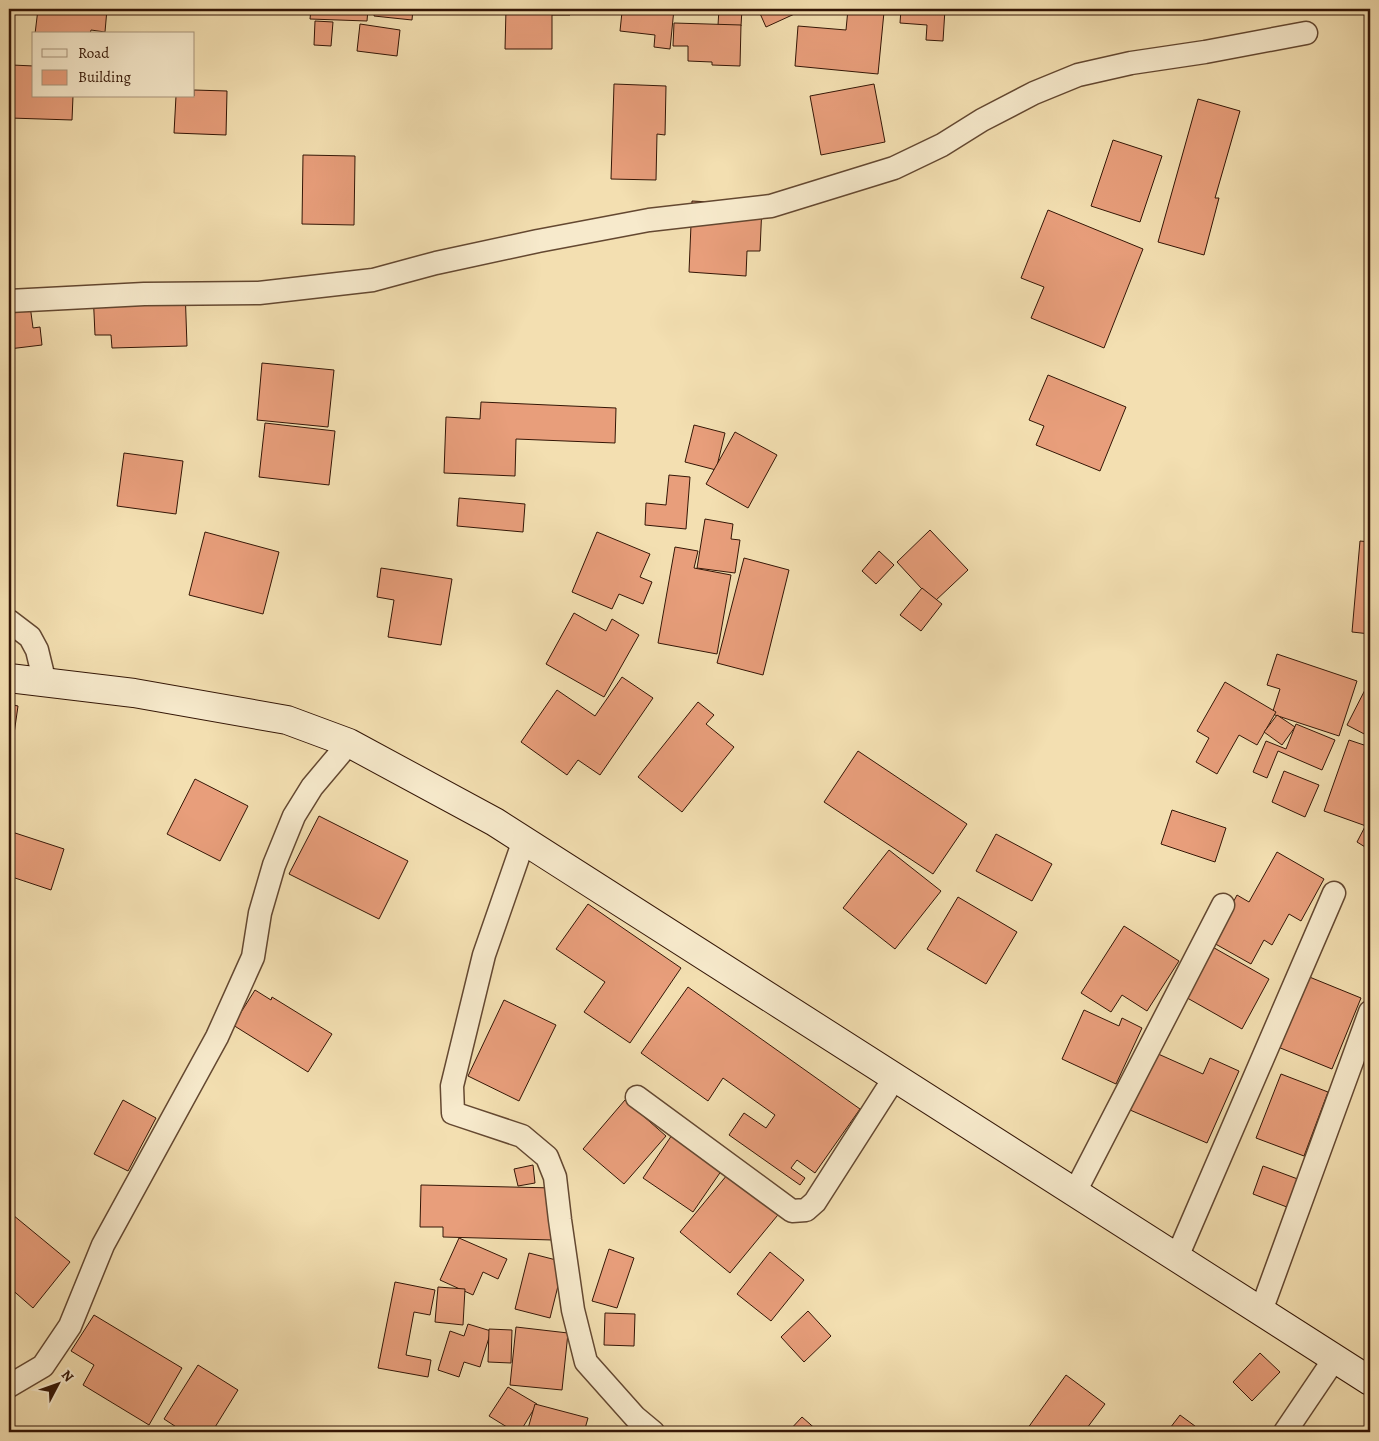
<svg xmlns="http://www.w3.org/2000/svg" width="1379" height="1441" font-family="Alegreya,serif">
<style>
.building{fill:#e89e7b;stroke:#341606}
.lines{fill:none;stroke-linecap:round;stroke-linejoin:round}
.minor-casing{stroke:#644831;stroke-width:25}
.secondary-casing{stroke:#341606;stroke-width:30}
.minor{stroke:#f7eacc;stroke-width:22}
.secondary{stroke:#f7eacc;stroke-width:28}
</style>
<rect width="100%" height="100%" fill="#f3dfb1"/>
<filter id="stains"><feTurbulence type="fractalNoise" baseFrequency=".004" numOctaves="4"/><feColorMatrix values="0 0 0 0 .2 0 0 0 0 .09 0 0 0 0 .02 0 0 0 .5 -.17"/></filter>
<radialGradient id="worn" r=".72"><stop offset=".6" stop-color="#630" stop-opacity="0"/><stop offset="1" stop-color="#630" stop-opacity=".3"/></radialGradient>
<g class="building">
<polygon points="38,9 107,9 105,32 91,30 90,34 35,34"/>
<polygon points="311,9 368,9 367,21 310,19"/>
<polygon points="375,9 413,9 412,20 374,16"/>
<polygon points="506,9 570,9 570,15 552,15 552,49 505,49"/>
<polygon points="642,9 674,9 670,49 654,47 655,35 620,31 622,12 642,13"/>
<polygon points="719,9 742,9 741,26 718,25"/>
<polygon points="758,9 800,9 801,11 766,27"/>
<polygon points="848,9 884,12 878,74 795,66 798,26 846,30"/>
<polygon points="890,9 945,9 943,41 926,40 927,25 900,23 901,9"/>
<polygon points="315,21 333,22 331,46 314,45"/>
<polygon points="674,23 741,25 740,66 712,65 712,62 688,61 688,46 673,46"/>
<polygon points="360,24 400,30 397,56 357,51"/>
<polygon points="12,65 34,66 34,96 73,96 72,120 10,118"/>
<polygon points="614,84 666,86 665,135 657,134 656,180 611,179"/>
<polygon points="874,84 885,142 821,155 810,96"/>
<polygon points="194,90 227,91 226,135 174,133 176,96 194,96"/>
<polygon points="1198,99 1240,111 1215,198 1219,198 1204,255 1158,242"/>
<polygon points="1113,140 1162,156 1140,222 1091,206"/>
<polygon points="303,155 355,156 354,225 302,224"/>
<polygon points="692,201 762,205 760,251 747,251 746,276 689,272"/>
<polygon points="1048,210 1143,249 1104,348 1031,318 1044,287 1021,278"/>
<polygon points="185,288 187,346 112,348 111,335 95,335 93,291"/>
<polygon points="28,290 33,328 40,327 42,345 9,349 9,293"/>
<polygon points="262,363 334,370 328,427 257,420"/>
<polygon points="1048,375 1126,407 1100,471 1036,445 1044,426 1029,420"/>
<polygon points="481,402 616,408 615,443 516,439 515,476 444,473 446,417 480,419"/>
<polygon points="265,423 335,431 329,485 259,477"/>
<polygon points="694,425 725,433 716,470 685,462"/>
<polygon points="735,432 777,455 748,508 706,484"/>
<polygon points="124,453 183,461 176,514 117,506"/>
<polygon points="669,475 690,477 686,529 645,525 646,503 666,505"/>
<polygon points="459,498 525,504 523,532 457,526"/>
<polygon points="705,519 733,524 731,539 740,540 735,573 697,568"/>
<polygon points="930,530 968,570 934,602 897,562"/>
<polygon points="205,532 279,552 263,614 189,595"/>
<polygon points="597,532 650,554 640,577 652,582 643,604 619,594 612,609 572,592"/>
<polygon points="1360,541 1370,542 1370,634 1352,632"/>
<polygon points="675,547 698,551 694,568 731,575 717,654 658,643"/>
<polygon points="879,551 894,565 876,584 862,571"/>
<polygon points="744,558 789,570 763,675 717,663"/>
<polygon points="381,568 452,579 441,645 388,637 394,600 377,597"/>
<polygon points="922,588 942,604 921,631 900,615"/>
<polygon points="574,613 606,631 612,619 639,635 604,697 546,664"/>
<polygon points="1277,654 1357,681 1339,736 1272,714 1280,689 1267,685"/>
<polygon points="622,677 653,698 600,775 578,760 567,775 521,742 557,690 595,716"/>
<polygon points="1225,682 1276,712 1257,745 1239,735 1217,774 1196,762 1209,738 1197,731"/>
<polygon points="1368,684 1370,685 1370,737 1347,725"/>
<polygon points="698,702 714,715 706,724 734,747 682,812 638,777"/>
<polygon points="9,704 18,706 9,769"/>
<polygon points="1277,715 1295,727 1282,745 1264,732"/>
<polygon points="1296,724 1335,740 1322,770 1278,751 1267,778 1253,772 1266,741 1286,749"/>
<polygon points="1349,740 1370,747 1370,813 1366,826 1324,811"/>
<polygon points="858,751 967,824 933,874 824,802"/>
<polygon points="1284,771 1319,785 1305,817 1272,802"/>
<polygon points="195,779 248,806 220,861 167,834"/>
<polygon points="1172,810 1226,828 1215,862 1161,844"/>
<polygon points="319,816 408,861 379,919 289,874"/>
<polygon points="1370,817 1370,850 1357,842"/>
<polygon points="9,831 64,849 51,890 9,876"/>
<polygon points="996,834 1052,864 1032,901 976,871"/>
<polygon points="889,850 941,891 895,949 843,908"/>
<polygon points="1277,852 1324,879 1301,921 1289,914 1272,945 1264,940 1251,964 1212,942 1237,895 1249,902"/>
<polygon points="958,897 1017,932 986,984 927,949"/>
<polygon points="588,904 681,968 630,1043 584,1012 605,982 556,949"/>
<polygon points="1124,926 1179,961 1147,1011 1122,995 1111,1012 1081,993"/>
<polygon points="1209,945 1269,979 1242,1029 1182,995"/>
<polygon points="1307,976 1361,998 1332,1069 1278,1047"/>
<polygon points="688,987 860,1109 815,1173 797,1160 791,1168 805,1178 800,1185 729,1135 744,1113 766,1128 775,1115 723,1078 708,1101 641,1053"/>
<polygon points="255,990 271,1000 272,997 332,1034 308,1072 233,1025"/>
<polygon points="504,1000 556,1025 519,1101 468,1076"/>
<polygon points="1084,1010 1119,1026 1122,1018 1142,1028 1116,1084 1062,1059"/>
<polygon points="1156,1053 1203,1074 1210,1058 1239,1071 1207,1143 1130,1110"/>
<polygon points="1281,1074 1328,1092 1304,1156 1256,1138"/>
<polygon points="123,1100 156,1118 128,1171 94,1154"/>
<polygon points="625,1100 666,1136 624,1184 583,1149"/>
<polygon points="676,1129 726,1164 693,1212 643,1178"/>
<polygon points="533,1165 535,1183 518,1186 514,1169"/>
<polygon points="1263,1166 1303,1181 1292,1209 1253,1194"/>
<polygon points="732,1169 782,1210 730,1273 680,1232"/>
<polygon points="421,1185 555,1188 553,1240 443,1237 443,1227 420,1227"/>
<polygon points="13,1215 70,1262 33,1308 9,1287 9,1221"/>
<polygon points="459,1238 507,1259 498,1279 483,1272 473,1295 440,1280"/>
<polygon points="609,1249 634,1258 617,1308 592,1301"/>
<polygon points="770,1252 804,1280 771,1321 737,1294"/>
<polygon points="529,1253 564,1262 550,1318 515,1309"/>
<polygon points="395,1282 435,1290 430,1315 414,1312 406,1355 431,1360 428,1377 378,1368"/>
<polygon points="438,1287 465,1289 463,1325 435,1322"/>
<polygon points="808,1311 831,1336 804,1362 781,1337"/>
<polygon points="605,1313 635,1314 634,1346 604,1345"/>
<polygon points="94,1315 182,1368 149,1425 83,1385 94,1365 71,1351"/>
<polygon points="468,1324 491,1331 480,1367 464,1362 459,1377 438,1370 450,1331 464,1336"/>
<polygon points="516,1327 568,1333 562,1390 510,1385"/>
<polygon points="489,1329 512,1330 511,1363 488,1362"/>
<polygon points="1260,1353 1280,1372 1252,1401 1233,1382"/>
<polygon points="198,1365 238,1390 212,1432 184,1432 164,1419"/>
<polygon points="1066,1375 1105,1404 1084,1432 1025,1432"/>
<polygon points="508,1387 537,1404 520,1432 515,1432 489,1416"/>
<polygon points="535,1404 588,1418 584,1432 527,1432"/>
<polygon points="1180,1415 1203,1432 1167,1432"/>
<polygon points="802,1417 819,1432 788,1432"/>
</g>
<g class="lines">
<defs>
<g id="minor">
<polyline points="9,301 144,294 259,293 373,280 436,263 538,241 649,220 771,206 894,168 942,145 982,120 1034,93 1078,75 1131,63 1205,52 1306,33"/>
<polyline points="9,621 30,637 37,650 45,683"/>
<polyline points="524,840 484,955 452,1086 453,1113 522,1136 547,1157 555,1177 560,1220 573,1310 586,1362 635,1417 653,1432"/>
<polyline points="637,1097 792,1211 806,1210 815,1202 895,1077"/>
<polyline points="1075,1192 1223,905"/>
<polyline points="1177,1257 1334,893"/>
<polyline points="1261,1311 1370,1012"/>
<polyline points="9,1386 43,1366 70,1326 103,1245 217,1037 253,957 260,913 274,865 294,816 312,787 349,743"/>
<polyline points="1285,1432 1335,1358"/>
</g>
<polyline id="secondary" points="9,678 134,693 287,720 349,743 495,822 1370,1381"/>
</defs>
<use href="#minor" class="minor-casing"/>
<use href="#secondary" class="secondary-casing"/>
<use href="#minor" class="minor"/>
<use href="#secondary" class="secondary"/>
</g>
<rect width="1379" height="1441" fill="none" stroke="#f3dfb1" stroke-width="30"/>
<rect x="10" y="10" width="1359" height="1421" fill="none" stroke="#341606" stroke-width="2.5"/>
<rect x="15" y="15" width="1349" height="1411" fill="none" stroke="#341606"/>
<rect x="32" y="32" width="162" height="65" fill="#f7eacc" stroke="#a9957d"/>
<rect x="42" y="49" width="25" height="8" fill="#f7eacc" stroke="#a9957d"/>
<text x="78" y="58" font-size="15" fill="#341606">Road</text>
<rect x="42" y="70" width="25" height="15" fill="#e89e7b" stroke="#a9957d"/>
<text x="78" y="82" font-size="15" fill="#341606">Building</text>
<g transform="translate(58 1384) rotate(49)" stroke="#f7eacc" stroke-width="4" paint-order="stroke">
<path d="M0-4L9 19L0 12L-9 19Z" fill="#341606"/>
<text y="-8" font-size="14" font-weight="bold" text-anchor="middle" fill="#341606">N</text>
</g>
<rect width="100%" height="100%" filter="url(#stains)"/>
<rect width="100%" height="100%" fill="url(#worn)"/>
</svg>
